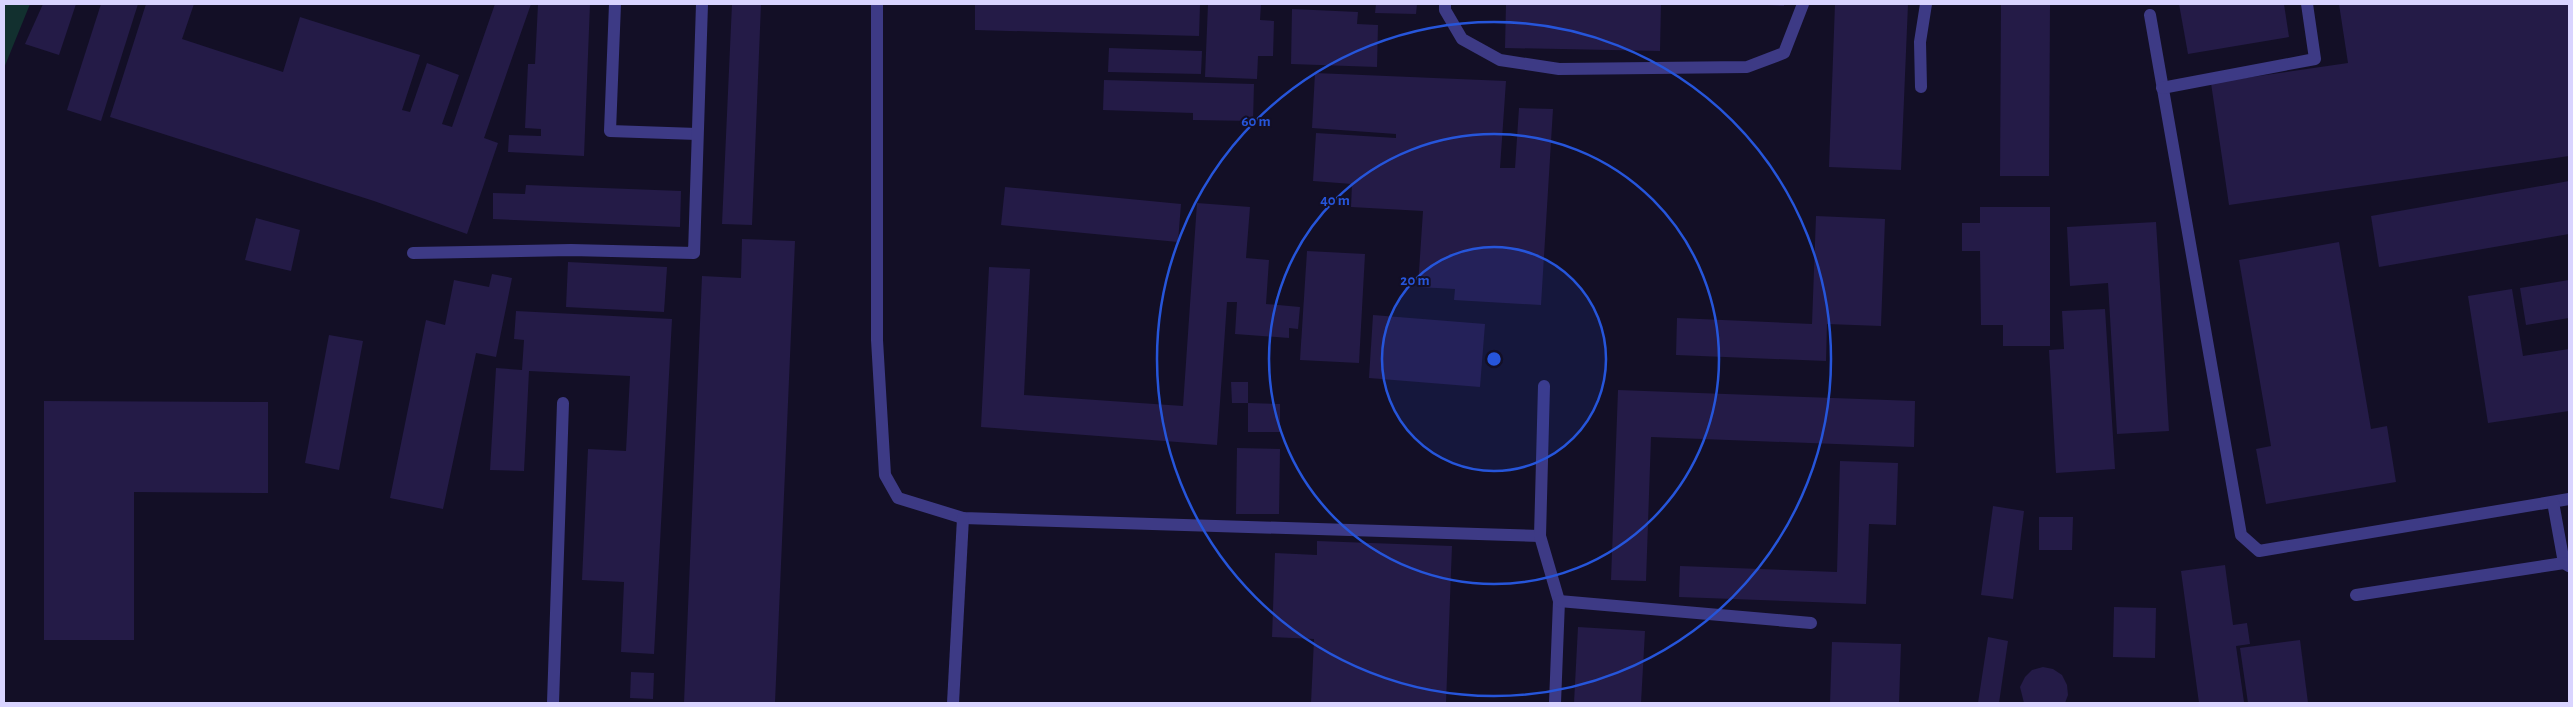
<svg xmlns="http://www.w3.org/2000/svg" width="2573" height="707" font-family="'Alegreya Sans',sans-serif">
<style>
.green{fill:#12302f}
.building{fill:#241b47}
.lines{fill:none;stroke-linecap:round;stroke-linejoin:round}
.minor{stroke:#3d3a85;stroke-width:12}
.ring{fill:none;stroke:#2655da;stroke-width:2.5}
.centre{fill:#2655da;stroke:#130f26;stroke-width:2.5}
.ring-label{font-size:15px;text-anchor:middle;font-weight:bold;fill:#2655da;stroke:#130f26;stroke-width:4;stroke-linejoin:round;paint-order:stroke}
</style>
<rect width="100%" height="100%" fill="#130f26"/>
<polygon class="green" points="4,4 30,4 4,68"/>
<g class="building">
<polygon points="43,4 76,4 59,55 25,44"/>
<polygon points="101,4 138,4 101,121 67,110"/>
<polygon points="146,4 194,4 182,39 283,72 300,17 420,55 402,110 410,112 427,63 459,75 442,124 452,127 495,4 531,4 484,138 498,143 467,234 374,201 110,117"/>
<polygon points="538,4 590,4 584,156 508,152 509,135 541,136 541,129 525,128 528,64 535,64"/>
<polygon points="732,4 761,4 752,225 722,224"/>
<polygon points="975,4 1200,4 1199,36 975,30"/>
<polygon points="1208,4 1261,4 1260,20 1274,21 1273,56 1258,56 1257,79 1205,77"/>
<polygon points="1376,4 1417,4 1416,14 1375,13"/>
<polygon points="1506,4 1661,4 1660,51 1505,48"/>
<polygon points="1767,4 1784,4 1784,6 1767,5"/>
<polygon points="1835,4 1908,4 1901,170 1829,167"/>
<polygon points="2001,4 2050,4 2049,176 2000,176"/>
<polygon points="2179,4 2284,4 2289,37 2188,54"/>
<polygon points="2339,4 2569,4 2569,156 2229,205 2211,83 2348,63"/>
<polygon points="1292,9 1358,12 1357,24 1378,25 1377,67 1291,64"/>
<polygon points="1109,48 1202,51 1201,74 1108,72"/>
<polygon points="1315,73 1506,81 1500,168 1515,168 1519,108 1553,109 1541,305 1454,300 1455,289 1418,287 1423,211 1351,207 1352,184 1313,181 1316,133 1396,138 1396,134 1312,128"/>
<polygon points="1104,80 1254,84 1253,121 1193,120 1193,113 1103,110"/>
<polygon points="2569,181 2569,234 2379,267 2371,216"/>
<polygon points="526,185 681,191 680,227 493,219 493,193 525,194"/>
<polygon points="1005,187 1181,204 1178,242 1001,225"/>
<polygon points="1197,203 1250,207 1246,258 1269,260 1266,304 1300,307 1298,329 1289,328 1289,338 1235,334 1237,302 1227,302 1217,445 981,427 989,267 1030,269 1024,395 1183,406"/>
<polygon points="1980,207 2050,207 2050,346 2003,346 2003,325 1981,325 1980,251 1962,251 1962,223 1980,223"/>
<polygon points="1816,216 1885,219 1881,326 1827,324 1826,361 1676,355 1677,318 1812,324"/>
<polygon points="256,218 300,230 291,271 245,260"/>
<polygon points="2156,222 2169,431 2117,434 2108,283 2070,286 2067,227"/>
<polygon points="742,239 795,241 775,703 684,703 702,276 741,278"/>
<polygon points="2339,242 2371,429 2387,426 2396,482 2266,504 2256,449 2271,446 2239,260"/>
<polygon points="1307,251 1365,254 1359,363 1300,360"/>
<polygon points="568,262 667,267 664,312 566,307"/>
<polygon points="492,274 512,278 496,357 476,353 443,509 390,498 426,320 445,325 454,280 489,287"/>
<polygon points="2569,280 2569,318 2526,325 2520,288"/>
<polygon points="2512,289 2523,356 2569,349 2569,411 2488,423 2468,296"/>
<polygon points="2105,309 2115,469 2056,473 2049,350 2064,349 2062,311"/>
<polygon points="516,311 672,319 654,654 621,652 624,582 582,580 588,449 626,451 630,376 529,371 524,471 490,470 496,368 522,370 524,340 514,339"/>
<polygon points="1373,315 1485,324 1480,387 1369,378"/>
<polygon points="329,335 363,341 339,470 305,463"/>
<polygon points="1231,382 1248,382 1248,403 1232,403"/>
<polygon points="1618,390 1915,401 1914,447 1651,437 1646,581 1611,580"/>
<polygon points="44,401 268,402 268,493 134,492 134,640 44,640"/>
<polygon points="1248,403 1280,404 1280,432 1248,432"/>
<polygon points="1237,448 1280,449 1279,514 1236,514"/>
<polygon points="1840,461 1898,463 1896,525 1869,524 1866,604 1679,597 1680,566 1837,572"/>
<polygon points="1993,506 2024,511 2013,599 1981,595"/>
<polygon points="2039,517 2073,517 2072,550 2039,550"/>
<polygon points="1317,541 1452,546 1446,703 1311,703 1314,639 1272,637 1275,553 1317,555"/>
<polygon points="2225,565 2233,625 2247,623 2250,644 2236,646 2244,702 2199,703 2181,571"/>
<polygon points="2114,607 2156,608 2155,658 2113,657"/>
<polygon points="1578,627 1645,631 1641,703 1574,703"/>
<polygon points="1988,637 2008,641 1999,703 1978,703"/>
<polygon points="2300,640 2308,703 2248,703 2240,648"/>
<polygon points="1832,642 1901,644 1899,703 1830,703"/>
<polygon points="2043,667 2053,669 2062,675 2067,685 2068,695 2065,703 2024,703 2020,687 2025,677 2032,670"/>
<polygon points="631,672 654,673 653,699 630,698"/>
</g>
<g class="lines">
<g class="minor">
<polyline points="615,4 610,131 697,134"/>
<polyline points="877,4 877,340 885,475 898,498 963,518 1540,536"/>
<polyline points="1445,4 1445,10 1462,39 1500,60 1559,69 1747,67 1784,53 1803,4"/>
<polyline points="2150,15 2241,535 2259,551 2569,499"/>
<polyline points="1921,87 1920,42 1926,4"/>
<polyline points="2162,88 2315,59 2307,4"/>
<polyline points="413,253 571,250 694,253 702,4"/>
<polyline points="1544,386 1540,536 1559,601 1555,703"/>
<polyline points="2553,502 2564,563 2569,566"/>
<polyline points="2356,595 2564,563"/>
<polyline points="1559,601 1811,623"/>
<polyline points="553,703 563,403"/>
<polyline points="953,703 963,518"/>
</g>
</g>
<circle cx="1494" cy="359" r="112" fill="#2655da" fill-opacity=".12"/>
<g class="ring">
<circle cx="1494" cy="359" r="112"/>
<circle cx="1494" cy="359" r="225"/>
<circle cx="1494" cy="359" r="337"/>
</g>
<circle cx="1494" cy="359" r="8" class="centre"/>
<g class="ring-label">
<text x="1256" y="126">60 m</text>
<text x="1335" y="205">40 m</text>
<text x="1415" y="285">20 m</text>
</g>
<rect width="2573" height="707" fill="none" stroke="#d9d4ff" stroke-width="10"/>
</svg>
